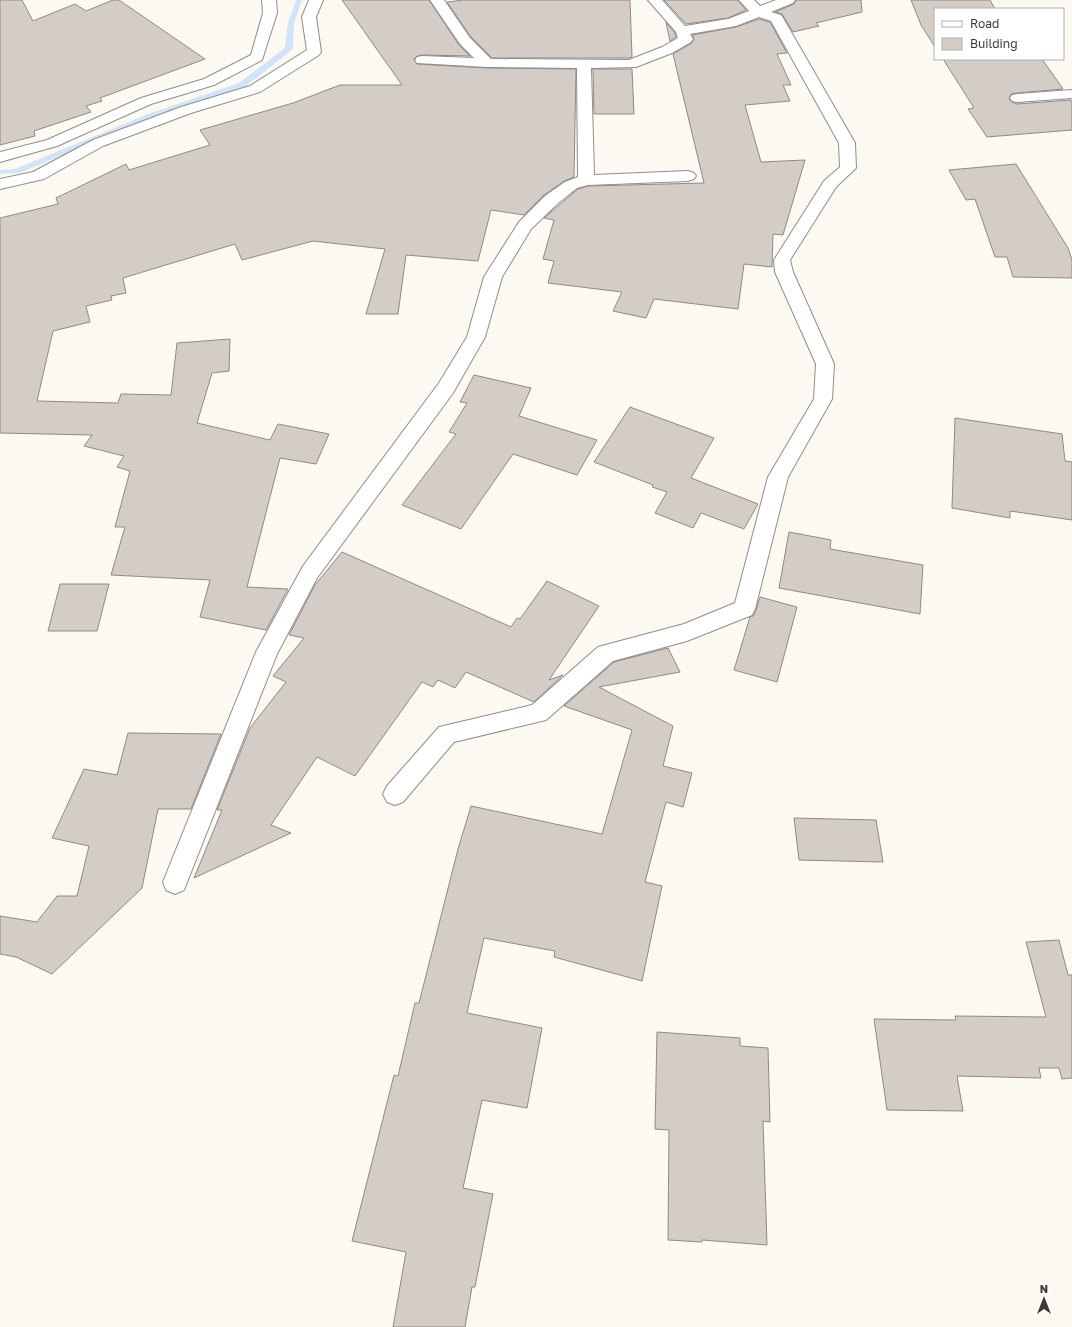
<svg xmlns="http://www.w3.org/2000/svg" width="1072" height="1327" font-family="'Golos Text',sans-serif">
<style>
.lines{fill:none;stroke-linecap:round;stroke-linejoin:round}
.stream{fill:#d2e4fa;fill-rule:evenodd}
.building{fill:#d3ccc7;stroke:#908985}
.street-casing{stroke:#8f8d86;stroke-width:2}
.street{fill:#fff;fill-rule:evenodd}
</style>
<rect width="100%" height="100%" fill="#fcf9f2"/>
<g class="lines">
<polygon class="stream" points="296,0 302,0 294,23 293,49 245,87 154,118 19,173 0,174 0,170 15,169 148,114 239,83 285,48 288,23"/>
</g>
<g class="building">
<polygon points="0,0 22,0 33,21 75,4 86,11 113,0 119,0 205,59 100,98 102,101 86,106 91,112 34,131 35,136 0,145"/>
<polygon points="342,0 429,0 459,45 470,56 422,55 417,56 414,59 417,64 487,68 576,69 574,177 564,181 544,195 524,215 491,210 478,261 406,255 398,314 366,314 385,249 313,241 242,260 235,244 123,278 126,293 111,296 112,300 86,306 90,322 53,331 37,401 118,403 121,394 171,395 177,343 230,339 229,371 212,373 197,423 270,440 278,424 329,434 316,464 280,458 247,587 288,589 266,630 200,617 210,580 111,575 125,527 115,527 130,471 117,467 124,456 84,446 92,435 0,433 0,218 58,204 56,198 126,164 129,170 210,145 200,130 293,103 340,85 402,85"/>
<polygon points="463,0 630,0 632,57 629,58 492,58 471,37 447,2"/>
<polygon points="664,0 738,0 746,10 728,18 686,24"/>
<polygon points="796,0 861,0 862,12 816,23 819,26 793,32 782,14 775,12 794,4"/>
<polygon points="911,0 990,0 995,9 935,9 935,47 921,25"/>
<polygon points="759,19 770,22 787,53 777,54 791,85 783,85 790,101 745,105 761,162 805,160 783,235 773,234 772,267 744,264 738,309 654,299 646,318 613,311 622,292 548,283 554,261 543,259 554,220 544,218 578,189 588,186 704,183 673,54 692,43 694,38 692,35 736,27"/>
<polygon points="666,22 675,33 676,37 670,41"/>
<polygon points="943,59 1042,59 1063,89 1017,93 1011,94 1009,99 1012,102 1017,104 1071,100 1072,102 1072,130 987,137 968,109 974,108"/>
<polygon points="593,69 632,69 634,114 594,114"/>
<polygon points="1016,164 1068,248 1072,260 1072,278 1013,277 1007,257 995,257 975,199 966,200 949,170"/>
<polygon points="474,375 531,388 519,416 597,440 577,475 513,454 461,529 402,505 456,434 449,432 467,403 460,402"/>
<polygon points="630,407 714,438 691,478 758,504 744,529 701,513 693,528 655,513 667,492 652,487 653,485 594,462"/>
<polygon points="955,418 1062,434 1065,461 1072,462 1072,520 1010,511 1010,518 952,508"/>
<polygon points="789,532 831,540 830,549 923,565 920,614 779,588"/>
<polygon points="342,552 511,627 517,618 520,619 547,581 599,606 549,680 563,675 534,702 466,672 455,688 438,680 433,687 422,682 355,776 317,757 271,825 291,833 194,878 222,810 217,810 250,728 286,682 273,676 304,638 289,635 315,585"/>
<polygon points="60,584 109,584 97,631 48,631"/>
<polygon points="760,597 797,607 777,682 734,670 750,617 753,616 756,610"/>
<polygon points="668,648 680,672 599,687 673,726 663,766 692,773 683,807 666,802 645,882 662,886 642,981 554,957 555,951 484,938 467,1013 542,1028 527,1108 482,1100 463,1188 493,1194 475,1287 472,1287 465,1327 393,1327 406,1252 352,1241 394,1075 398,1076 415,1003 419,1003 458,849 471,806 602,834 632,730 564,706 614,662"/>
<polygon points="128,733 221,734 191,809 158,809 142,888 52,974 16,957 0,954 0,916 37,922 57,896 77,896 89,846 52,838 84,769 117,775"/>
<polygon points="794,818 876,820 883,862 799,860"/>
<polygon points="1059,940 1068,975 1072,975 1072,1078 1062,1079 1059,1068 1039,1068 1041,1078 957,1076 963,1111 887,1110 874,1019 956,1020 955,1016 1046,1017 1026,942"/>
<polygon points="657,1032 740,1038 740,1046 768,1048 770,1122 763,1121 767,1245 702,1240 702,1242 668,1240 669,1130 655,1129"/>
</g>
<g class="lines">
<defs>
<g id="street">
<polygon points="262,0 276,0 277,13 262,60 214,85 151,104 57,146 0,162 0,152 47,140 141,98 204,79 251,55 263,13"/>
<polygon points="309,0 323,0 316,17 321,52 319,55 260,92 191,113 103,146 44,179 0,189 0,179 33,172 93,140 181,107 250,86 307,50 302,17"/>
<polygon points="430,0 444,0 470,38 491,59 629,60 662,47 678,38 676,32 648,0 662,0 685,26 728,19 749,11 739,0 754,0 760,6 776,0 795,0 793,3 771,12 781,15 783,18 855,143 856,168 836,187 790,260 793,272 834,364 832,399 788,477 755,609 752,615 687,641 613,661 546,720 454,742 403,802 395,805 387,802 383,794 387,786 439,727 532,705 598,647 684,624 735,603 768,477 814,399 816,364 775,272 774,260 824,181 840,167 839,143 771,21 759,17 736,26 690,34 693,39 691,42 672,53 636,67 591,68 594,175 688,171 694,173 696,176 694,179 688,181 588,185 577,188 557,204 531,229 502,277 485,337 453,393 317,578 277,654 184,890 175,894 166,890 163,882 256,652 303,566 439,383 467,337 484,277 519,222 545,196 565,182 578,177 577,68 487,67 417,63 415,60 417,57 422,56 474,58 460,44"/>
<polygon points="1072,90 1072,98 1017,102 1012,101 1010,98 1012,95 1017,94"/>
</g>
</defs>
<use href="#street" class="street-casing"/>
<use href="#street" class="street"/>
</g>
<rect x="934" y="8" width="130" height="52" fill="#ffffff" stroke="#b1b0af"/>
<rect x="942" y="21" width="20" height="6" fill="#ffffff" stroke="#b1b0af"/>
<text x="970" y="28" font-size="12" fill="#3b3a37">Road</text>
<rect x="942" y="38" width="20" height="12" fill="#d3ccc7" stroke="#b1b0af"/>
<text x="970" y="48" font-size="12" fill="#3b3a37">Building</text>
<g transform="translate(1044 1299)" stroke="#ffffff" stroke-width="3" paint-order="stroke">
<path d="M0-3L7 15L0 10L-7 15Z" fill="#3b3a37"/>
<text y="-6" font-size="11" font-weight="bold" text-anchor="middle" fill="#3b3a37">N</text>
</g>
</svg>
